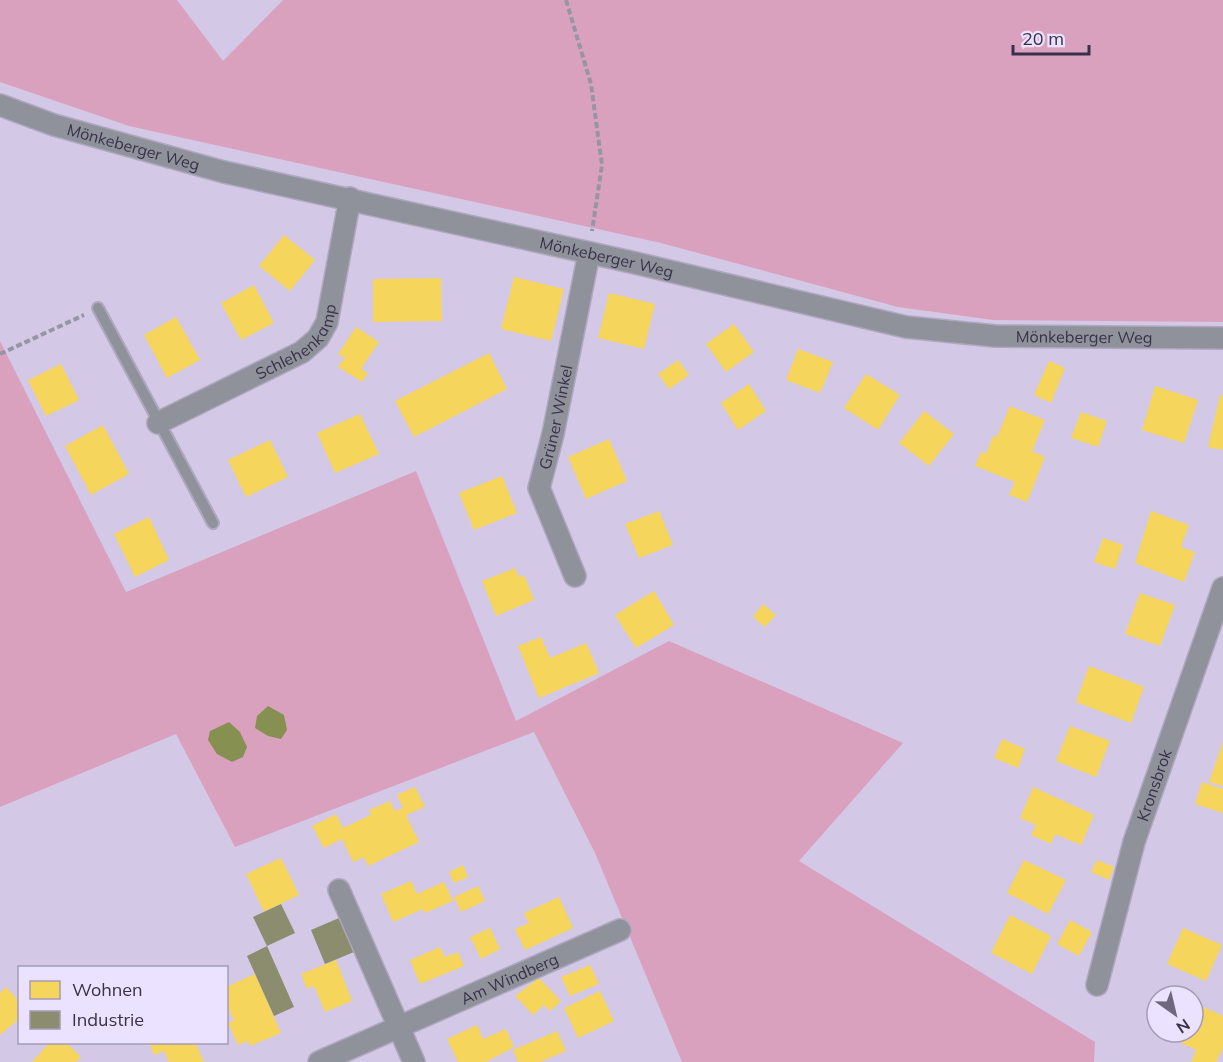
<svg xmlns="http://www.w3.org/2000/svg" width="1223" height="1062" font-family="Mulish,sans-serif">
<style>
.green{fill:#daa1bf}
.water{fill:#869050}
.homes{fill:#f6d55c}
.industry{fill:#8c8c6e}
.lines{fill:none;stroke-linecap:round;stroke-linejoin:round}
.service-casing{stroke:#afa7bf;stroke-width:14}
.minor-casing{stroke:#afa7bf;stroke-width:24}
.path{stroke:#9795a3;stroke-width:4;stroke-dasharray:6 3;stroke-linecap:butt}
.service{stroke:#8f929b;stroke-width:10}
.minor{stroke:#8f929b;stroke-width:21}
.labels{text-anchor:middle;stroke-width:6;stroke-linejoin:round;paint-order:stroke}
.street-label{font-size:16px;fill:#393148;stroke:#ebe2ff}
</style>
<rect width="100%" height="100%" fill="#d3c9e7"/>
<g class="green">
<polygon points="0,0 177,0 223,61 283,0 1223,0 1223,322 993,320 898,307 661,243 129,126 0,82"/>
<polygon points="0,341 126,592 416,471 516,721 669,641 903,743 799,861 1095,1042 1094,1062 682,1062 595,853 534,732 235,847 176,734 0,807"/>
</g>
<g class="water">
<polygon points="268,706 284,715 287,730 281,739 268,736 255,728 257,716"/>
<polygon points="229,722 240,732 247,747 243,757 232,762 217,754 208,740 210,731"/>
</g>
<g class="homes">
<polygon points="284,235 315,260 290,291 259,266"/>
<polygon points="514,277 564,289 551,341 501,329"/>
<polygon points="441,278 442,321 373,322 373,279"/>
<polygon points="254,285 274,323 241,340 221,303"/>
<polygon points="609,293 655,304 644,349 598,338"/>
<polygon points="176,317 200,360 167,378 144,335"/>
<polygon points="734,324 754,352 726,372 706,344"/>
<polygon points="356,327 379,342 361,369 368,373 362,382 338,367 345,358 338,354"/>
<polygon points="798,349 833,362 820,393 786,380"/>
<polygon points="489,353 507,389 414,437 395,401"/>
<polygon points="678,360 689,375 669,389 658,374"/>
<polygon points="1049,361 1065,368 1051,403 1034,395"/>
<polygon points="61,364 79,400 46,416 28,380"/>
<polygon points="866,374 900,395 878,430 844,408"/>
<polygon points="749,384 766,411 738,430 721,403"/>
<polygon points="1155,386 1198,400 1184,443 1142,430"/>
<polygon points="1220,395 1223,396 1223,450 1208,447"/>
<polygon points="1010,406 1045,420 1032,451 1045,457 1027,502 1009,495 1015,482 975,466 981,452 986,454 993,436 997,437"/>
<polygon points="924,411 954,434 929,466 899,443"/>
<polygon points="1081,412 1107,421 1098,447 1071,438"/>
<polygon points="360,414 379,454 335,473 317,433"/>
<polygon points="103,425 129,474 91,495 65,446"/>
<polygon points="609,439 627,481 586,499 568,457"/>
<polygon points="270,440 288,477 246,497 228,460"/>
<polygon points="502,476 517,513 474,530 459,493"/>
<polygon points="659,511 673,545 639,558 625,524"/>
<polygon points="1151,511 1189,525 1181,547 1195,552 1184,582 1135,563"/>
<polygon points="149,517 169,560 135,577 114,534"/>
<polygon points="1103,538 1123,545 1115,569 1094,562"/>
<polygon points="515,568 519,577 524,575 534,600 496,616 482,581"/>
<polygon points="654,591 674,625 636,648 615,615"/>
<polygon points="1140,593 1175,605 1160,646 1125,634"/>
<polygon points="763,604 776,615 765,627 753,617"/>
<polygon points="541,637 550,658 586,643 599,673 539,698 518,646"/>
<polygon points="1089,666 1144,687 1131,723 1076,702"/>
<polygon points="1070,726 1110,741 1096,777 1056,761"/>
<polygon points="1002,739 1025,749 1018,768 994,758"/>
<polygon points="1223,742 1223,786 1209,782"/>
<polygon points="1202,782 1223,789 1223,813 1195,804"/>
<polygon points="415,787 425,807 406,815 419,842 368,866 364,857 353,862 342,839 324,848 312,826 336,814 343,828 371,815 369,810 390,801 395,811 403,808 397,795"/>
<polygon points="1033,787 1094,815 1081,845 1055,834 1051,844 1031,835 1036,825 1020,818"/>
<polygon points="281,858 299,895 264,912 246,874"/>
<polygon points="1024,860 1066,880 1048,914 1007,893"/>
<polygon points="1097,860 1114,867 1109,880 1091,872"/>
<polygon points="463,865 468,877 454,883 449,872"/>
<polygon points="411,881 417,894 444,882 453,901 425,913 423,909 393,922 381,894"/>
<polygon points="478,886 485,901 461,912 454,897"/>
<polygon points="559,897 573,928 525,950 515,929 529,923 524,913"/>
<polygon points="1010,915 1051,936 1032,974 991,953"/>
<polygon points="1070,920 1092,932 1079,956 1057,944"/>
<polygon points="490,928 500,949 481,959 470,937"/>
<polygon points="1183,928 1222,945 1206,981 1167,964"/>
<polygon points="440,947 445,957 458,952 464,966 420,984 410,960"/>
<polygon points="336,960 352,1001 325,1012 314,986 307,989 301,974"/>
<polygon points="590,965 599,984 570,996 561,977"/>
<polygon points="255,974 281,1033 250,1046 248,1041 238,1045 228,1023 234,1021 226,1003 226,987"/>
<polygon points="539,978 561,1001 550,1011 544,1005 533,1015 515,996"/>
<polygon points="6,987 20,1002 20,1018 0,1035 0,993"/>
<polygon points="600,991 614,1021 578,1038 564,1008"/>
<polygon points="1193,1002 1223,1016 1223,1048 1216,1062 1191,1062 1196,1050 1159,1032 1193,1032"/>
<polygon points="477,1025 483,1039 506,1029 514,1047 486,1062 458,1062 447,1039"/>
<polygon points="557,1031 566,1051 540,1062 518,1062 513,1050"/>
<polygon points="50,1042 65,1042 81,1057 76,1062 32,1062"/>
<polygon points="149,1042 195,1042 204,1062 169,1062 164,1051 154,1055"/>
</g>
<g class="industry">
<polygon points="281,904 295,933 267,946 253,917"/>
<polygon points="339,918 354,952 325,964 311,930"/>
<polygon points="267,946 294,1007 274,1016 247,956"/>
</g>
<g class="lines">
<defs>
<polyline id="service" points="98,308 213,523"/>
<g id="minor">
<path id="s1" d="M0 105 54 125 224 172 631 262 906 327 995 336 1223 338"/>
<path id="s2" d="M158 423 302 352 318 338 327 322 350 198"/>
<path id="s3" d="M575 576 539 488 553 434 589 253"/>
<polyline points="339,890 414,1062"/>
<path id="s4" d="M1097 985 1134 842 1223 588"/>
<path id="s5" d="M319 1062 620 930"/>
</g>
</defs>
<use href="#service" class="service-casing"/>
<use href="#minor" class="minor-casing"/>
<g class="path">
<polyline points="566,0 591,84 602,165 592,231"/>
<polyline points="0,354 84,315"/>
</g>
<use href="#service" class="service"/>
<use href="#minor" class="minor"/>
</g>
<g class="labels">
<g class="street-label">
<text dy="6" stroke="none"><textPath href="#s1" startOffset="140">Mönkeberger Weg</textPath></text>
<text dy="6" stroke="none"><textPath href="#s1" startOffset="626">Mönkeberger Weg</textPath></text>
<text dy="6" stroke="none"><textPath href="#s1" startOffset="1112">Mönkeberger Weg</textPath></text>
<text dy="6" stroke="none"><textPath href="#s2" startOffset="164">Schlehenkamp</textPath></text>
<text dy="6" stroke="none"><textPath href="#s3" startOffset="168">Grüner Winkel</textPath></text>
<text dy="6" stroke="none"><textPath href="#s4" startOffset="208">Kronsbrok</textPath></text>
<text dy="6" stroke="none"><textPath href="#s5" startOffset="208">Am Windberg</textPath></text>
</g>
</g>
<rect x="18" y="966" width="210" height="78" fill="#ebe2ff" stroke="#a49bb6" stroke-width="1.5"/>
<rect x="30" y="981" width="30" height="18" fill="#f6d55c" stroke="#a49bb6" stroke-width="1.5"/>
<text x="72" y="996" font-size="18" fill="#393148">Wohnen</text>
<rect x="30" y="1011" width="30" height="18" fill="#8c8c6e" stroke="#a49bb6" stroke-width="1.5"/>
<text x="72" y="1026" font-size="18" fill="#393148">Industrie</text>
<g transform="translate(1175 1014) rotate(146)"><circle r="28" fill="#ebe2ff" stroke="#a49bb6" stroke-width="1.5"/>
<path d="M0-4.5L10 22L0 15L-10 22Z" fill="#6f6680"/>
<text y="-9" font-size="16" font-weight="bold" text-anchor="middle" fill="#393148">N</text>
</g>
<path d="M1013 45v9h76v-9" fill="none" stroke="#393148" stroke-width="3"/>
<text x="1022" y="45" font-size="18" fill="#393148" stroke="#ebe2ff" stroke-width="4.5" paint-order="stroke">20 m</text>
</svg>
